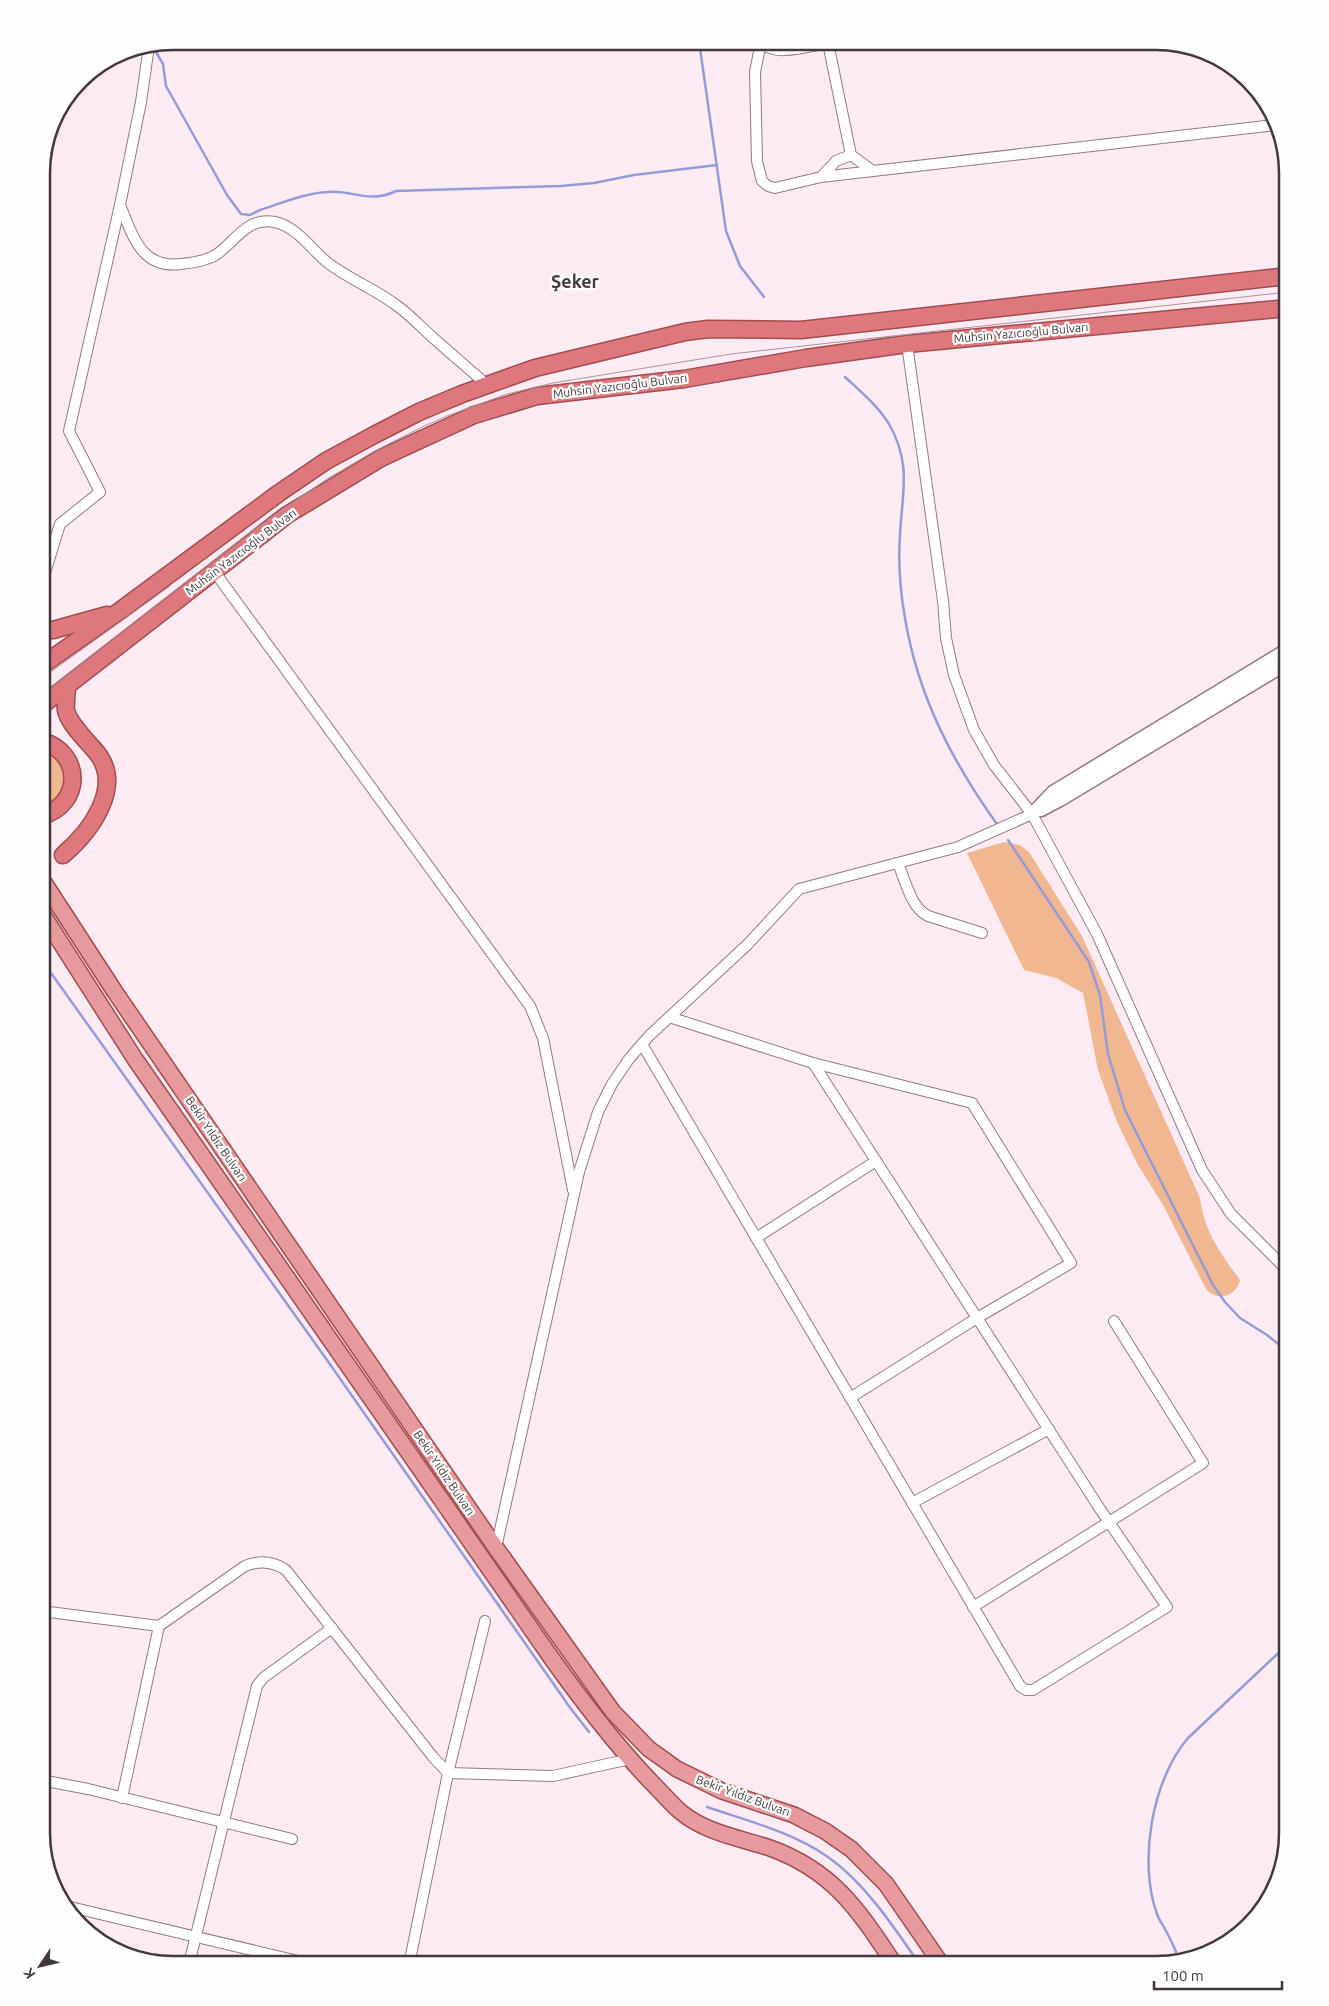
<svg xmlns="http://www.w3.org/2000/svg" width="1329" height="2006" font-family="Ubuntu,sans-serif">
<style>
.green{fill:#f1b791}
.lines{fill:none;stroke-linecap:round;stroke-linejoin:round}
.stream{stroke:#949bd9;stroke-width:2.5}
.minor-casing{stroke:#927985;stroke-width:12}
.tertiary-casing{stroke:#927985;stroke-width:15}
.primary-casing{stroke:#a34c50;stroke-width:18}
.trunk-casing{stroke:#a34c50;stroke-width:19}
.minor{stroke:#fff;stroke-width:10}
.tertiary{stroke:#fff;stroke-width:12}
.primary{stroke:#e69a9d;stroke-width:15}
.trunk{stroke:#de787c;stroke-width:16}
.tram{stroke:#a6979e;stroke-width:1}
.labels{text-anchor:middle;stroke-width:4.5;stroke-linejoin:round;paint-order:stroke}
.street-label{font-size:12px;fill:#43383d;stroke:#fefefe}
.district-label{font-size:18px;font-weight:bold;fill:#43383d;stroke:#fefefe}
.rim{fill:none;stroke:#43383d;stroke-width:2.5}
</style>
<rect width="100%" height="100%" fill="#fdebf4"/>
<g class="green">
<path d="M41 749C59 757 72 777 60 796 57 802 47 807 41 811Z"/>
<path d="M1004 842 1020 845 1029 852 1082 936 1200 1198C1204 1231 1221 1254 1240 1280 1236 1297 1217 1302 1206 1289L1163 1205 1138 1165 1117 1122 1098 1070 1083 993 1056 978 1024 970 967 853Z"/>
</g>
<g class="lines">
<g class="stream">
<polyline points="699,41 726,231 740,266 764,297"/>
<path d="M153 47 163 64 166 86 227 195 241 214 250 215 260 210C282 203 305 193 328 192 355 190 369 204 396 191L561 186 594 183 634 175 717 165"/>
<path d="M845 377C860 391 878 406 889 424 912 464 902 493 900 535 898 562 900 590 905 618 918 697 953 763 999 827"/>
<polyline points="1008,840 1089,962 1100,995 1108,1054 1125,1110 1213,1285 1225,1302 1240,1318 1267,1335 1288,1352"/>
<polyline points="41,959 327,1360 571,1709 589,1732"/>
<path d="M707 1807C748 1821 792 1832 828 1857 865 1883 894 1927 920 1965"/>
<path d="M1179 1959C1175 1949 1171 1940 1166 1931 1163 1925 1159 1920 1157 1914 1138 1862 1152 1780 1188 1738L1288 1644"/>
</g>
<defs>
<g id="minor">
<path d="M873 171 851 155 828 43C809 46 774 58 761 42L755 72 757 161 762 181 768 186 775 188 821 177 873 171 1275 125"/>
<polyline points="821,177 836,161 851,155"/>
<path d="M120 205C133 236 141 269 181 264 192 263 204 261 214 256 234 244 246 216 275 222 297 227 311 249 328 263 349 279 375 289 396 305 409 314 419 325 430 335 449 352 468 368 487 385"/>
<polyline points="907,344 943,601 946,638 954,675 974,730 994,765 1032,814 1097,934 1202,1170 1231,1214 1288,1271"/>
<polyline points="214,571 530,1006 543,1038 573,1190"/>
<polyline points="41,586 60,524 100,492 69,431 120,205 141,102 149,46"/>
<path d="M898 863C905 880 911 908 928 916L982 933"/>
<polyline points="669,1017 813,1063 972,1103 1071,1263 977,1318 850,1398"/>
<polyline points="642,1044 1020,1686 1026,1690 1033,1690 1167,1607 1100,1509 813,1063"/>
<polyline points="756,1238 876,1161"/>
<polyline points="912,1503 1049,1429"/>
<polyline points="496,1548 579,1172 598,1112 612,1084 629,1059 649,1036 748,944 799,889 958,847 1032,814"/>
<polyline points="973,1607 1203,1463 1114,1321"/>
<path d="M41 1611 159 1626 245 1566C260 1560 273 1561 286 1570L433 1757 448 1773 553 1776 630 1759"/>
<polyline points="41,1638 45,1610"/>
<polyline points="41,1780 88,1789 292,1839"/>
<polyline points="122,1798 159,1626"/>
<polyline points="66,1906 315,1965"/>
<polyline points="189,1964 257,1686 263,1678 332,1628"/>
<polyline points="409,1965 448,1773 485,1621"/>
</g>
<g id="tertiary">
<polyline points="1041,810 1060,800 1288,663"/>
<polyline points="1032,814 1053,792 1288,649"/>
</g>
<g id="primary">
<polyline points="41,878 115,992 496,1548 613,1712 649,1749 677,1769 722,1791 794,1815 825,1831 851,1849 886,1884 942,1965"/>
<path d="M41 912 135 1059 550 1656C582 1701 616 1746 655 1786 664 1795 672 1805 682 1813 707 1833 740 1838 770 1848 834 1871 859 1911 895 1965"/>
</g>
<g id="trunk">
<polyline points="41,631 53,630 107,615"/>
<polyline points="41,666 121,610 279,493 326,461 374,435 419,412 462,394 535,368 685,332 708,329 801,330 1288,276"/>
<polyline points="41,706 287,515 381,458 474,415 537,396 684,379 806,358 907,344 1288,308"/>
<path d="M41 816C83 805 83 752 41 741"/>
<path d="M63 855C90 832 124 787 97 753 88 742 68 723 66 710 65 703 67 694 67 687"/>
</g>
</defs>
<use href="#minor" class="minor-casing"/>
<use href="#tertiary" class="tertiary-casing"/>
<use href="#primary" class="primary-casing"/>
<use href="#trunk" class="trunk-casing"/>
<use href="#minor" class="minor"/>
<use href="#tertiary" class="tertiary"/>
<use href="#primary" class="primary"/>
<use href="#trunk" class="trunk"/>
<g class="tram">
<polyline points="41,679 170,586"/>
<polyline points="41,695 248,534 327,479 373,452 422,427 447,416 507,394 553,383 731,354 1288,292"/>
</g>
</g>
<g class="labels">
<g class="street-label">
<text transform="translate(1021 333) rotate(-5)" y="4">Muhsin Yazıcıoğlu Bulvarı</text>
<text transform="translate(620 386) rotate(-7)" y="4">Muhsin Yazıcıoğlu Bulvarı</text>
<text transform="translate(241 552) rotate(-37)" y="4">Muhsin Yazıcıoğlu Bulvarı</text>
<text transform="translate(216 1139) rotate(56)" y="4">Bekir Yıldız Bulvarı</text>
<text transform="translate(444 1473) rotate(56)" y="4">Bekir Yıldız Bulvarı</text>
<text transform="translate(743 1796) rotate(20)" y="4">Bekir Yıldız Bulvarı</text>
</g>
<g class="district-label">
<text x="575" y="288">Şeker</text>
</g>
</g>
<path d="M0 0H1329V2006H0ZM173 50H1156A123 123 0 0 1 1279 173V1833A123 123 0 0 1 1156 1956H173A123 123 0 0 1 50 1833V173A123 123 0 0 1 173 50Z" fill="#fefefe" fill-rule="evenodd"/>
<path class="rim" d="M173 50H1156A123 123 0 0 1 1279 173V1833A123 123 0 0 1 1156 1956H173A123 123 0 0 1 50 1833V173A123 123 0 0 1 173 50Z"/>
<g transform="translate(40 1966) rotate(235)" stroke="#fefefe" stroke-width="4" paint-order="stroke">
<path d="M0-4L9 19L0 12L-9 19Z" fill="#43383d"/>
<text y="-8" font-size="14" font-weight="bold" text-anchor="middle" fill="#43383d">K</text>
</g>
<path d="M1154 1981v8h128v-8" fill="none" stroke="#43383d" stroke-width="2.5"/>
<text x="1162" y="1981" font-size="15" fill="#43383d" stroke="#fefefe" stroke-width="4" paint-order="stroke">100 m</text>
</svg>
